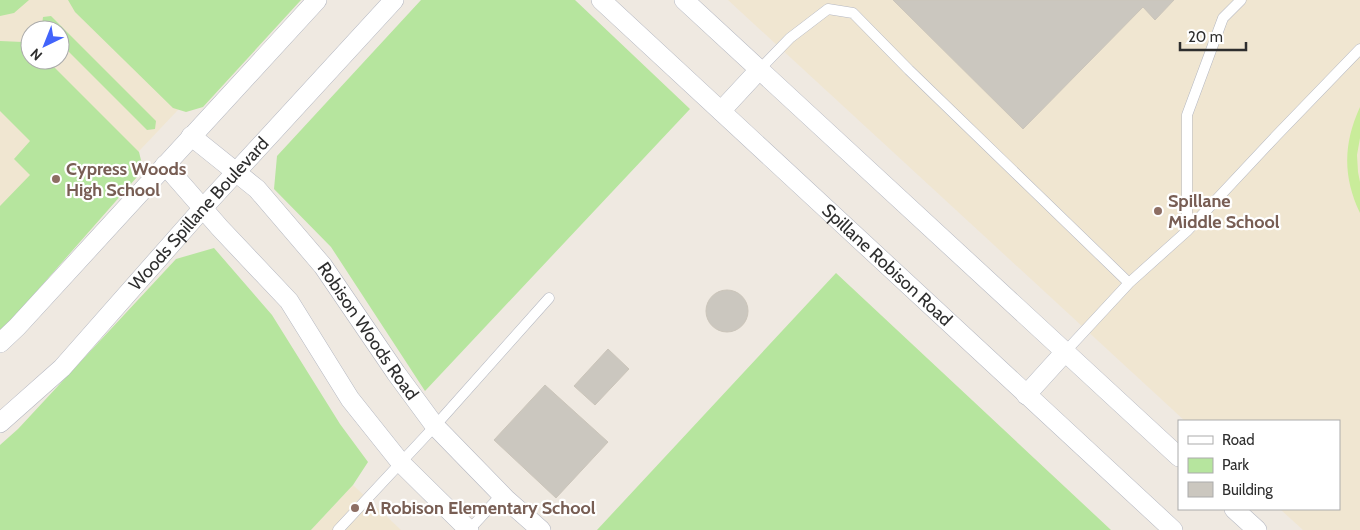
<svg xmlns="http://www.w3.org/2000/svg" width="1360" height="530" font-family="Cabin,sans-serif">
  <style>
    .education { fill: #f0e6d1; fill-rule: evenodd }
    .green { fill: #b6e59e }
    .pitch { fill: #c9ec9a }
    .building { fill: #cbc7bf; stroke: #cbc5ba }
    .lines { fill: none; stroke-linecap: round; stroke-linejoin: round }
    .service-casing { stroke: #b4b7c1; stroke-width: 11 }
    .minor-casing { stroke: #b4b7c1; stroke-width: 20 }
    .service { stroke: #fff; stroke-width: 10 }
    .minor { stroke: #fff; stroke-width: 19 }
    .education-dot { fill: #8d6e63; stroke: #fff; stroke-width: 2 }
    .labels { text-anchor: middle; stroke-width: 4.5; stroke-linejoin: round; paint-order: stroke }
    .education-label { font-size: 18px; font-weight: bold; fill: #785e54; stroke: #fff; text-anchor: start }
    .street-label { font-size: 18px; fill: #2e2e2e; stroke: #fff }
  </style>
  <rect width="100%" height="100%" fill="#efe9e1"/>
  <path class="education" d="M0 0H282L0 298ZM30 30H60V60H30Z
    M728 0H1360V530H1303L1280 509H1339V421H1185Z
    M353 485 401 530H311Z"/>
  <path class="green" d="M0 0H29L14 13 0 16Z
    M68 0H301L203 107 186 112 173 108 75 12Z
    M421 0H575L690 109 425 391 331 247 274 189 277 156Z
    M51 16 156 121 155 129 147 130 60 43V30H47L42 25 43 17Z
    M0 41 23 42 30 46V60H47L139 152 142 164 137 177 0 333V206L30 175 14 159 30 141 0 111Z
    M214 248 272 315 340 424 368 462 353 485 311 530H0V445L18 429 176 259Z
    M836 273 1111 530H597Z"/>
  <path class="pitch" d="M1360 107V138L1357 155 1358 172 1360 182V213C1343 177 1343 144 1360 107Z"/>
  <path class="building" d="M893 0H1174L1155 20 1143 7 1023 129Z
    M706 311a21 21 0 1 1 42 0a21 21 0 1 1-42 0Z
    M608 349 629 369 595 405 574 386Z
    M545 385 608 442 556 498 494 440Z"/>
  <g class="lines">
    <g class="service-casing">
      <path id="service" d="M759 70 790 38 828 9 853 13 909 70 1129 283
        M1187 231V115L1223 18 1241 0
        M1065 352 1129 283 1187 231 1276 136 1360 49
        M338 530 435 426 549 298
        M469 530 502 494"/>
    </g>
    <g class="minor-casing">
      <g id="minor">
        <path id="s1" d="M601 0 1173 530"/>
        <path d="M684 0 1179 457"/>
        <path d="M721 111 759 70"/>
        <path id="s2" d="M191 136 257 189 323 266 396 373 435 426 506 499 541 530"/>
        <path d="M165 165 220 228 289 301 350 399 401 463 469 530"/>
        <path d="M0 343 17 327 317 0"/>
        <path d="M1026 395 1065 352"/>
        <path id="s3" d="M0 423 62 368 203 208 394 0"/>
        <path d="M1234 509 1257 530"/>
      </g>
    </g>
    <use href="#service" class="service"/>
    <use href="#minor" class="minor"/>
  </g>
  <g class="education-dot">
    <circle cx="56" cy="179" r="5"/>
    <circle cx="1158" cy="211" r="5"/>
    <circle cx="355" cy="508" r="5"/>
  </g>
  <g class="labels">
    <g class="education-label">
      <text x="66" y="175">Cypress Woods<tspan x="66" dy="21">High School</tspan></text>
      <text x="1168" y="207">Spillane<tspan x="1168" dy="21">Middle School</tspan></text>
      <text x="365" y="514">A Robison Elementary School</text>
    </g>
    <g class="street-label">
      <text dy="6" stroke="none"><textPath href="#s3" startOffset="289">Woods Spillane Boulevard</textPath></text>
      <text dy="6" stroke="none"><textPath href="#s1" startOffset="390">Spillane Robison Road</textPath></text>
      <text dy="6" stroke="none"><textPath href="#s2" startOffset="265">Robison Woods Road</textPath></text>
    </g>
  </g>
  <rect x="1178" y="420" width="162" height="90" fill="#ffffff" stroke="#ababab"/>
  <rect x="1188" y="436" width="25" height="8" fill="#ffffff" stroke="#ababab"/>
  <text x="1222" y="445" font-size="15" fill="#2e2e2e">Road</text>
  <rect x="1188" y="458" width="25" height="15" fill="#b6e59e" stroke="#ababab"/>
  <text x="1222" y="470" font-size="15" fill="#2e2e2e">Park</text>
  <rect x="1188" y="482" width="25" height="15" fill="#cbc7bf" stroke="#ababab"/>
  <text x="1222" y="495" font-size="15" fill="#2e2e2e">Building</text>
  <g transform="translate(45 45) rotate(223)"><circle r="24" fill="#ffffff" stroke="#ababab"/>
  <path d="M0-4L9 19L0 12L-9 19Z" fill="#4264fb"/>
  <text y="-8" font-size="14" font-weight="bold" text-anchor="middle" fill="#2e2e2e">N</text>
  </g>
  <path d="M1180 42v8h66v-8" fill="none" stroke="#2e2e2e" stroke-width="2.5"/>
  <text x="1188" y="42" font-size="15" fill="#2e2e2e" stroke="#ffffff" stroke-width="4" paint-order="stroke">20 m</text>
</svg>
